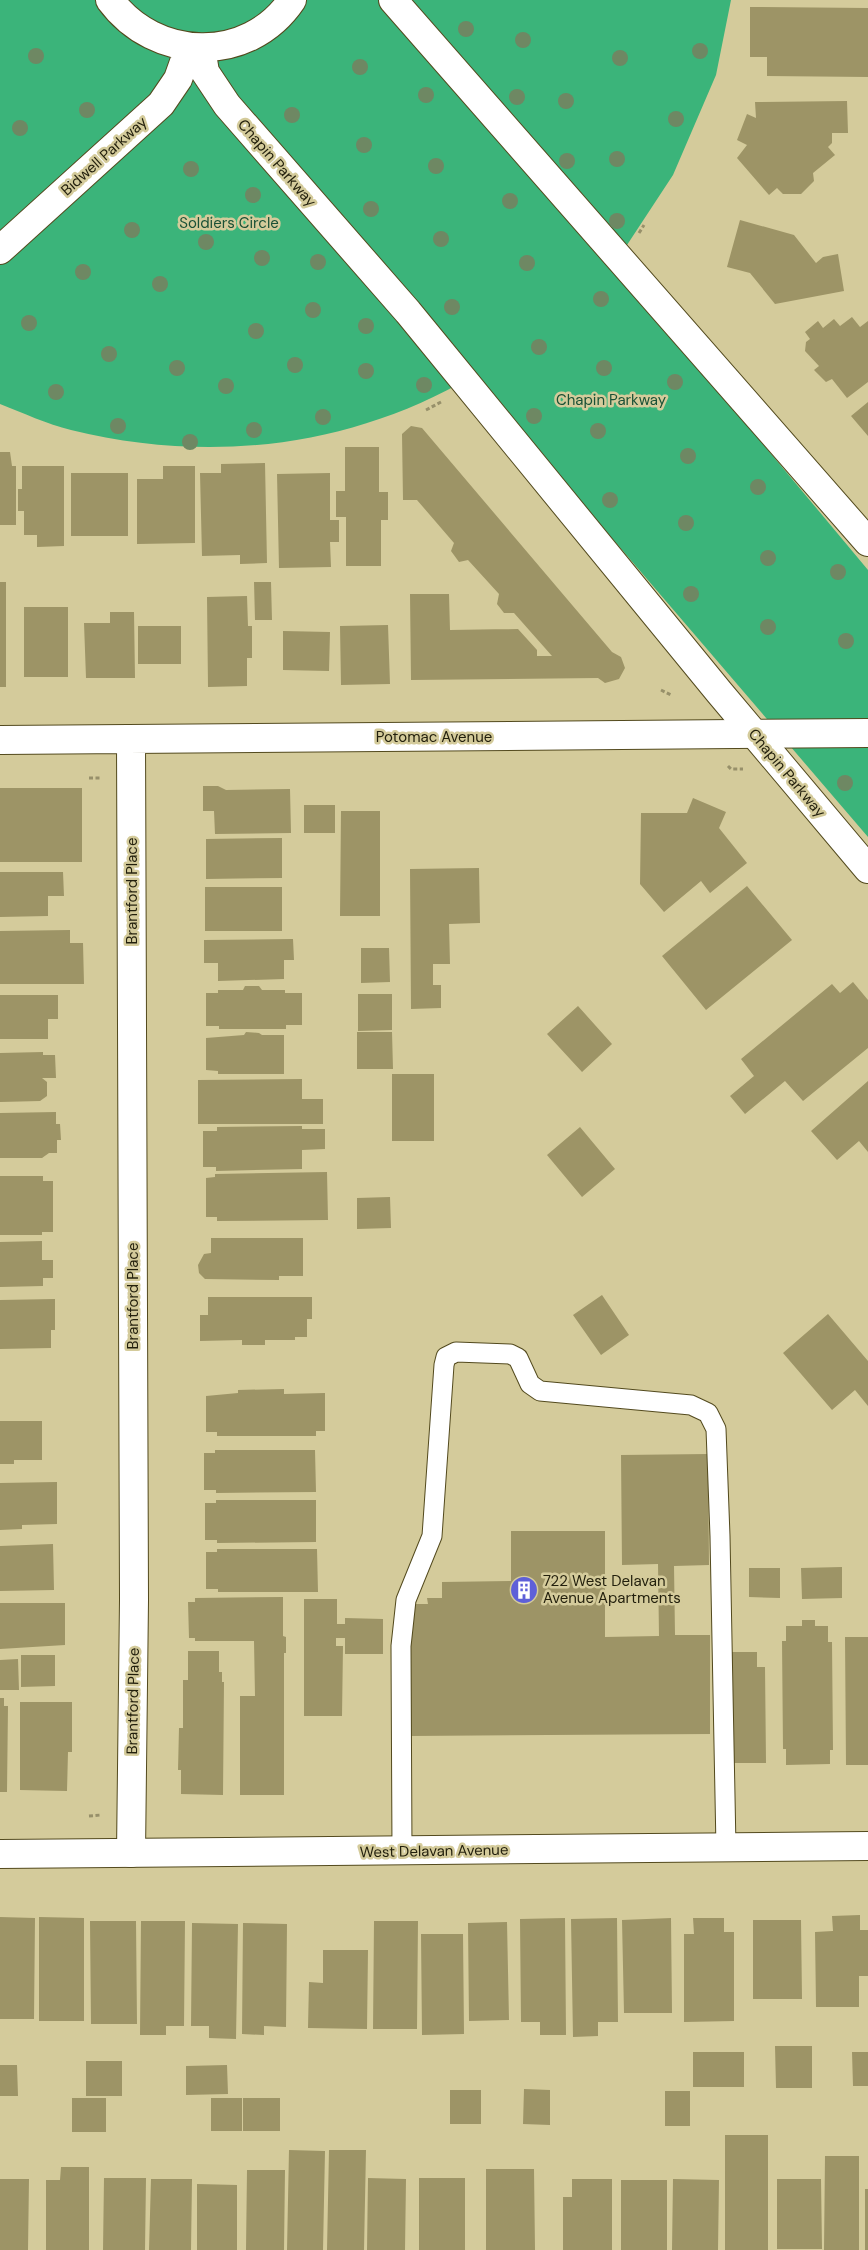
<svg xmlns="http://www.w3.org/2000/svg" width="868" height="2250" font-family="'DM Sans',sans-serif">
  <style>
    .green { fill: #3bb47a }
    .building { fill: #9d9466 }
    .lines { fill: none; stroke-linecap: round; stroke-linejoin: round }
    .service-casing { stroke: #534a1e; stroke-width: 21 }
    .minor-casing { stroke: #534a1e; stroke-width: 30 }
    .tertiary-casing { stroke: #534a1e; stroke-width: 30 }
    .path { stroke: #97906a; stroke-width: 3; stroke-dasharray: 4 2.5; stroke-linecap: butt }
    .service { stroke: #fff; stroke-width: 19 }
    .minor { stroke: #fff; stroke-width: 28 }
    .tertiary { stroke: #fff; stroke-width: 28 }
    .tree { fill: #6e8863 }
    .labels { text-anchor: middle; stroke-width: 5; stroke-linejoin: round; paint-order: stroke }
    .street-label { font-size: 15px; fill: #221f0c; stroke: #d4cb9b }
    .park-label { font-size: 15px; fill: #1a5136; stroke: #d4cb9b }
    .poi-label { font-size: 15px; fill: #221f0c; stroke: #d4cb9b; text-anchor: start }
  </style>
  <rect width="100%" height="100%" fill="#d4cb9b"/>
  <path class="green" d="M0 0H731L716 75 673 175 627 245 611 262 868 570V837L473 376C350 448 210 464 71 430 47 424 23 413 0 404Z"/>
  <path class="building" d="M750 7 868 8V77L767 76V57H750Z
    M847 101 848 133H832V143L828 147 835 155 813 173 814 181 801 194H783L777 188 769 195 737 158 747 145 737 140 747 114 756 118 755 102Z
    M740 220 794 235 816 263 823 257 838 254 844 291 775 304 750 273 727 267Z
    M852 317 860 327 868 321V382L847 398 832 379 826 382 814 370 819 366 805 351 806 342 810 339 805 332 818 321 823 328 834 319 840 326Z
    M868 402V436L851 416Z
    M411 426 422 428 612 652 621 657 625 668 619 679 605 683 598 678 411 680 410 594H449L450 630 518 629 537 650V656H552L514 613H504L497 604 499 594 468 560 459 562 451 551 454 543 417 500H403L402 434Z
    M345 447H379V492H388V520H381V566H346V517H336V491H345Z
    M0 452H10L12 466H16V525H0Z
    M265 463 267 563 240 564V555L202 556 200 473H221V464Z
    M22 466H64V546L37 547V535H24V511H18V489H22Z
    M163 466H195V543L137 544V479H163Z
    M71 473H128V536H71Z
    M330 473V520H339V542H330L331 567 279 568 277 474Z
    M0 582H6V687H0Z
    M254 582H271L272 620H255Z
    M247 596 248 626H252V658H247V686L208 687 207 597Z
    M24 607H68V677H24Z
    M110 612H134L135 678H86L84 623H110Z
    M388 625 390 684 341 685 340 626Z
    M138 626H181V664H138Z
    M283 631 330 632 329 671 283 670Z
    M203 786H218L226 790 290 789 291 833 215 834 214 811H203Z
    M0 788H82V862H0Z
    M693 798 726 812 719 828 747 863 710 893 701 881 664 912 640 884 641 813H687Z
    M304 805H335V833H304Z
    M341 811H380V916H340Z
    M282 838V878L206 879V839Z
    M479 868 480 923 449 924 450 964H433V985H441V1008L411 1009 410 869Z
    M0 872H63L64 896H48V916L0 917Z
    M747 886 792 940 706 1010 662 956Z
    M205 887H282V931H205Z
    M70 930V943H83L84 984H0V931Z
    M293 939 294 960H284V979L218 981V963H204V940Z
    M361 948H389L390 982 361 983Z
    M853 982 868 1000V1048L803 1101 785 1081 745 1114 730 1096 754 1076 741 1059 832 984 840 993Z
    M245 986H259L262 990H285V993H302V1025H286V1029H219V1026H206V993H218V990H243Z
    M358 994H392V1030L358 1031Z
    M0 995H58V1019H48V1039H0Z
    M578 1006 612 1044 582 1072 547 1034Z
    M246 1032 259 1033 262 1035H284V1074H218V1071L206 1070V1038L244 1035Z
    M357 1032H392L393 1069H357Z
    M43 1052V1055H55L56 1078H42L47 1082V1096L40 1101 0 1102V1053Z
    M392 1074H434V1141H392Z
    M302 1079V1099H323V1124H198V1080Z
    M868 1081V1152L859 1141 837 1160 811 1131Z
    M56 1112V1124H60L61 1140H57V1153H49L42 1158H0V1113Z
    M302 1126V1129H325V1149L302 1150V1169L216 1171V1167H203V1131H217V1127Z
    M580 1127 615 1169 582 1197 547 1155Z
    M327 1172 328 1220 217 1221V1217H206V1178L215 1177V1174Z
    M0 1176H43V1181H53V1232H42V1235H0Z
    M390 1197 391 1228 357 1229V1198Z
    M211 1238H303V1276H279V1280L205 1279 199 1273 198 1265 204 1254 211 1253Z
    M42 1241V1260H53V1278H43V1286L0 1287V1242Z
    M602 1295 629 1335 601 1355 573 1315Z
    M208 1297H312V1319H307V1337H295V1340H265V1345H242V1340L200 1341V1315H208Z
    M55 1299V1330H51V1348L0 1349V1300Z
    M828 1314 868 1361V1406L855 1390 832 1410 783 1353Z
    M284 1389V1394L325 1393V1431H316V1436H217V1432H206V1396L238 1393V1390Z
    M0 1421H42V1460H14V1464H0Z
    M215 1450H315L316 1492 216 1493V1490H204V1453H215Z
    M708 1454 709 1565 674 1566 675 1635H710V1734L410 1736 409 1604H428L427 1598H442V1582L511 1581V1531H605V1637L659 1636 658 1564 622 1565 621 1455Z
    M57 1482V1524L22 1525V1529L0 1530V1483Z
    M216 1500H316V1542L217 1543V1540H205V1503H216Z
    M53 1544 54 1590 0 1591V1546Z
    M217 1549H317L318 1592H218V1589H206V1552H217Z
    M842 1567V1598L802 1599 801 1568Z
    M749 1568H780V1598L749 1597Z
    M283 1597V1636L286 1637V1653H284V1795H240V1696H255L254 1641H195V1638H189L188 1602H195V1598Z
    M304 1599H337V1624H345V1618L383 1619V1654H345V1638H336V1646H343L342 1716H304Z
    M0 1603H65V1645L0 1649Z
    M802 1620H815V1626H828V1642H832L833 1750H830V1764L786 1765V1749H783L782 1641H786V1626H802Z
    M845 1637H868V1765H846Z
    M188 1651H219V1672H222V1682H224L223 1795 181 1794V1770H178L179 1728H183V1680H188Z
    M731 1652H757V1667H765L766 1763H731Z
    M21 1655H55V1686L21 1687Z
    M18 1659 19 1690H0V1660Z
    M0 1698H4V1706H8L7 1792H0Z
    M20 1702H72V1752H68L67 1791 20 1790Z
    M860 1915V1930H868V1976H859V2007H816L815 1932 833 1931 832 1916Z
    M0 1917 35 1918 34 2019H0Z
    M39 1917 84 1918V2021H39Z
    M565 1918 566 2035H540V2022H521L520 1919Z
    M617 1918 618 2022H598V2036L573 2037 571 1919Z
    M671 1918 672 2013H624L622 1920Z
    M693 1918H724V1932H734V2021L684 2022V1934H694Z
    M753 1920H801L802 1999H753Z
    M90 1921H136L137 2024H91Z
    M141 1921H185L184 2026H166V2035H140Z
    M374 1921H418L417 2029H373Z
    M507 1922 509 2020 469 2021 468 1923Z
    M192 1923 238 1924 236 2039 209 2038V2026H191Z
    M243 1923 287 1924 286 2027 264 2026V2035L242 2034Z
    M421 1934H463L464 2034 422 2035Z
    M323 1950H368L367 2029 308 2028 309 1982 323 1983Z
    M775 2046H812V2088H776Z
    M693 2052H744V2087H693Z
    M852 2052H868V2086H853Z
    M86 2061H122V2096H86Z
    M0 2065H17L18 2096H0Z
    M227 2065 228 2094 186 2095V2066Z
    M524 2089 550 2090V2125L523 2124Z
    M450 2090H481V2124H450Z
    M665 2091H690V2126H665Z
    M72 2098H106V2132H72Z
    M211 2098H242V2131H211Z
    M243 2098H280V2131H243Z
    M725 2135H768V2250H725Z
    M289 2150 325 2151 323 2250H287Z
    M329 2150H366L364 2250H327Z
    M825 2156H859V2250H824Z
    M61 2167H89V2250H46V2180H60Z
    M486 2169H534L535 2250H486Z
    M247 2170H285L284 2250H246Z
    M104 2178H146L145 2250H103Z
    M368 2178 406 2179 405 2250H367Z
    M419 2178H465V2250H419Z
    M0 2179H29L28 2250H0Z
    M151 2179H192L191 2250H149Z
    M572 2179H612V2250H563V2197H572Z
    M673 2179 719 2180 718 2250H672Z
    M777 2179H821L822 2249H777Z
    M621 2180H667V2250H621Z
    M197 2184 237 2185V2250H197Z
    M865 2189H868V2250H865Z"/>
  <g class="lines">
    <g class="service-casing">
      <path id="service" d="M402 1851 401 1646 406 1600 432 1536 444 1365 446 1357 456 1352 510 1354 518 1358 530 1384 540 1391 691 1405 708 1413 716 1429 720 1536 726 1848"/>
    </g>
    <g class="minor-casing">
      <path id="minor" d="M0 740 868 733
        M131 1853 134 1600 131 739"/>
    </g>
    <g class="tertiary-casing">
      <path id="tertiary" d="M110 0C155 61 248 65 292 0
        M393 0 868 542
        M201 48 205 72 227 105 408 312 719 692 868 869
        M0 250 161 104 178 79 189 48
        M0 1854 868 1846"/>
    </g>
    <path class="path" d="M639 233 644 225
      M426 410 441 402
      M661 690 671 695
      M728 766 731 769H743
      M89 778H101
      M89 1816 101 1815"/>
    <use href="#service" class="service"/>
    <use href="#minor" class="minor"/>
    <use href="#tertiary" class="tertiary"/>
  </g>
  <g class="tree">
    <circle cx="466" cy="29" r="8"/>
    <circle cx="523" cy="40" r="8"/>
    <circle cx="700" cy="51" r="8"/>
    <circle cx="36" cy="56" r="8"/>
    <circle cx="620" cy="58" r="8"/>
    <circle cx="360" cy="67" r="8"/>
    <circle cx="426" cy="95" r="8"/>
    <circle cx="517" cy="97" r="8"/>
    <circle cx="566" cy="101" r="8"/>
    <circle cx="87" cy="110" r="8"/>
    <circle cx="292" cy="115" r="8"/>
    <circle cx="676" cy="119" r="8"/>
    <circle cx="20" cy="128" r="8"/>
    <circle cx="364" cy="145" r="8"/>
    <circle cx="617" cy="159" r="8"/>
    <circle cx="567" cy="161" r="8"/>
    <circle cx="436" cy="166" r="8"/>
    <circle cx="191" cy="169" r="8"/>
    <circle cx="253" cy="195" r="8"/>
    <circle cx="510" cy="201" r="8"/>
    <circle cx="371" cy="209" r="8"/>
    <circle cx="617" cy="221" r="8"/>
    <circle cx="132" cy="230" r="8"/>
    <circle cx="441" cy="239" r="8"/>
    <circle cx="206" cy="242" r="8"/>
    <circle cx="262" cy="258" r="8"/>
    <circle cx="318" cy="262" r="8"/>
    <circle cx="527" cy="263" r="8"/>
    <circle cx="83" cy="272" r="8"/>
    <circle cx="160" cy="284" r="8"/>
    <circle cx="601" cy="299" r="8"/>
    <circle cx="452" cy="307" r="8"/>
    <circle cx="313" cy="310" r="8"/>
    <circle cx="29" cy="323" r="8"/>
    <circle cx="366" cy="326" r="8"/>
    <circle cx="256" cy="331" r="8"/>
    <circle cx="539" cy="347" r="8"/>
    <circle cx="109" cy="354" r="8"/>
    <circle cx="295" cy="365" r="8"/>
    <circle cx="177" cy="368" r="8"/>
    <circle cx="604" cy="368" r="8"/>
    <circle cx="366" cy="371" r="8"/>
    <circle cx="675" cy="382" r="8"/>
    <circle cx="424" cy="385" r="8"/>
    <circle cx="226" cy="386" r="8"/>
    <circle cx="56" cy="392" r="8"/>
    <circle cx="534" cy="416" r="8"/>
    <circle cx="323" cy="417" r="8"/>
    <circle cx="118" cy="426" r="8"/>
    <circle cx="254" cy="430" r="8"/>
    <circle cx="598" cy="431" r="8"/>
    <circle cx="190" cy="442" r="8"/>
    <circle cx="688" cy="456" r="8"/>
    <circle cx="758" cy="487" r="8"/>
    <circle cx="610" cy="500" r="8"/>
    <circle cx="686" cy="523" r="8"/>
    <circle cx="768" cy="558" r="8"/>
    <circle cx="838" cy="572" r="8"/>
    <circle cx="691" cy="594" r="8"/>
    <circle cx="768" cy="627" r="8"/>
    <circle cx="846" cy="641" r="8"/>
    <circle cx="845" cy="783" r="8"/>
  </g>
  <defs>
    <g id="building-disc" transform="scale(1.4375)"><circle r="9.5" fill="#5e60d8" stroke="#d4cb9b"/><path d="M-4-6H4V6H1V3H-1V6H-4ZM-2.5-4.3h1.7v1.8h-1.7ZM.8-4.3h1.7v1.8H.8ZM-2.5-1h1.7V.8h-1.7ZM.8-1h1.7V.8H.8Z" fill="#fff"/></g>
  </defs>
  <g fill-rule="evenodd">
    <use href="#building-disc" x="524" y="1590"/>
  </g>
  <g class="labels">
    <g class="street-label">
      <text transform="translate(104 156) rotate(-42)" y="5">Bidwell Parkway</text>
      <text transform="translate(277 163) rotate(49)" y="5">Chapin Parkway</text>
      <text x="434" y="742">Potomac Avenue</text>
      <text transform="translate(787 773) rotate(50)" y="5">Chapin Parkway</text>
      <text transform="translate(132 891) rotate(-90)" y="5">Brantford Place</text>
      <text transform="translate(133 1296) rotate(-90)" y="5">Brantford Place</text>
      <text transform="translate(133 1701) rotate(-89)" y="5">Brantford Place</text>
      <text transform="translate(434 1851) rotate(-1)" y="5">West Delavan Avenue</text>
    </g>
    <g class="park-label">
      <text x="229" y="228">Soldiers Circle</text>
      <text x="611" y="405">Chapin Parkway</text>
    </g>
    <g class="poi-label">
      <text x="543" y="1586">722 West Delavan<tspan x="543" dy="17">Avenue Apartments</tspan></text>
    </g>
  </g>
</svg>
